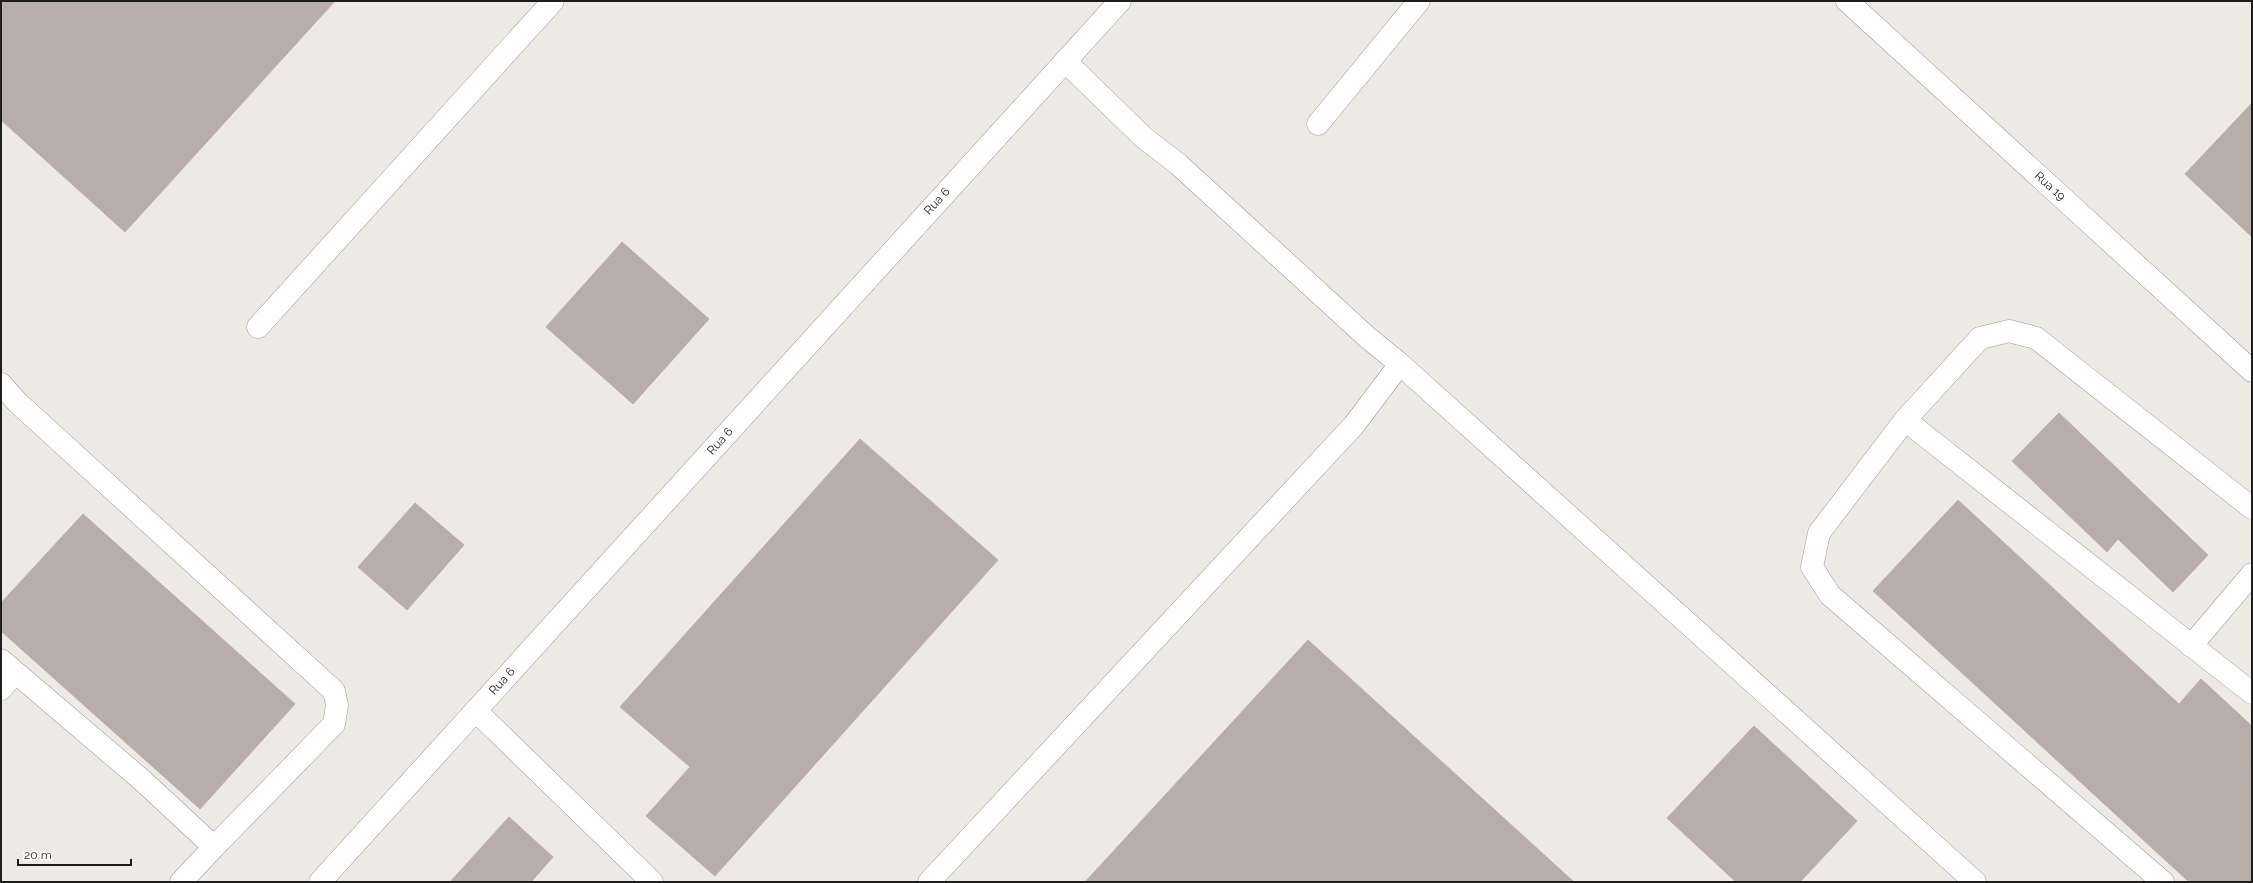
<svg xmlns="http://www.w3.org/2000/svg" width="2253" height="883" font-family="Raleway,sans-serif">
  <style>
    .building { fill: #b7adaa; stroke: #beaea8 }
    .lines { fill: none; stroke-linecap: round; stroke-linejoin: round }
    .minor-casing { stroke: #9a9a9a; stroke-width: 23 }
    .minor { stroke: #fff; stroke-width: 22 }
    .labels { text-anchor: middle; stroke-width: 4; stroke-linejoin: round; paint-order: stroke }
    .street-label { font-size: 12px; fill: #1d1d1d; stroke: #fff }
  </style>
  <rect width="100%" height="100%" fill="#ede9e4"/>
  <path class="building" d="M1 1H335L125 232 1 120Z
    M2252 103V237L2185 174Z
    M622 242 709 319 633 404 546 327Z
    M2059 413 2208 555 2173 592 2118 539 2107 552 2012 461Z
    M860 439 998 560 715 876 646 816 690 767 620 707Z
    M1958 500 2082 615 2061 638 2158 726 2179 704 2252 770V880L2250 882H2189L1873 591Z
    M415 503 464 545 407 610 358 567Z
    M83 514 295 704 200 809 1 631V603Z
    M2082 615 2179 704 2158 726 2061 638Z
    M1308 640 1574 882H1085Z
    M2201 679 2252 726V770L2179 704Z
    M1754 726 1857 821 1800 882H1736L1667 818Z
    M509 817 553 857 531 882H450Z"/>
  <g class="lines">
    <g class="minor-casing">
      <path id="minor" d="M1847 1 2252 371
        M1318 124 1419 1
        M258 327 553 1
        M1400 364 1975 882
        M1 384 18 403 334 691 337 705 334 724 214 847
        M1905 420 2252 693
        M2191 646 2252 574
        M1 660 143 781 214 847 181 882
        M1 689 15 673
        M476 711 652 882
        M320 882 1120 1
        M929 882 1354 425 1400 364 1367 337 1178 164 1143 137 1065 61
        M2163 882 1830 595 1812 567 1819 533 1905 420 1980 338 2009 331 2036 338 2252 508"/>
    </g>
    <use href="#minor" class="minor"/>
  </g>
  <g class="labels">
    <g class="street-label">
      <text transform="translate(2050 186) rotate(42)" y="4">Rua 19</text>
      <text transform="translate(937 201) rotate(-48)" y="4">Rua 6</text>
      <text transform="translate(720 441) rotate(-48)" y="4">Rua 6</text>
      <text transform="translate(502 681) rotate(-48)" y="4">Rua 6</text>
    </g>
  </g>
  <rect width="2253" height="883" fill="none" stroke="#1d1d1d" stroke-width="4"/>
  <path d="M18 859v6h113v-6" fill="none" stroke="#1d1d1d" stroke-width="2"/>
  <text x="24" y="859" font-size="12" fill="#1d1d1d" stroke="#ffffff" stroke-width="3" paint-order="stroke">20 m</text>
</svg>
